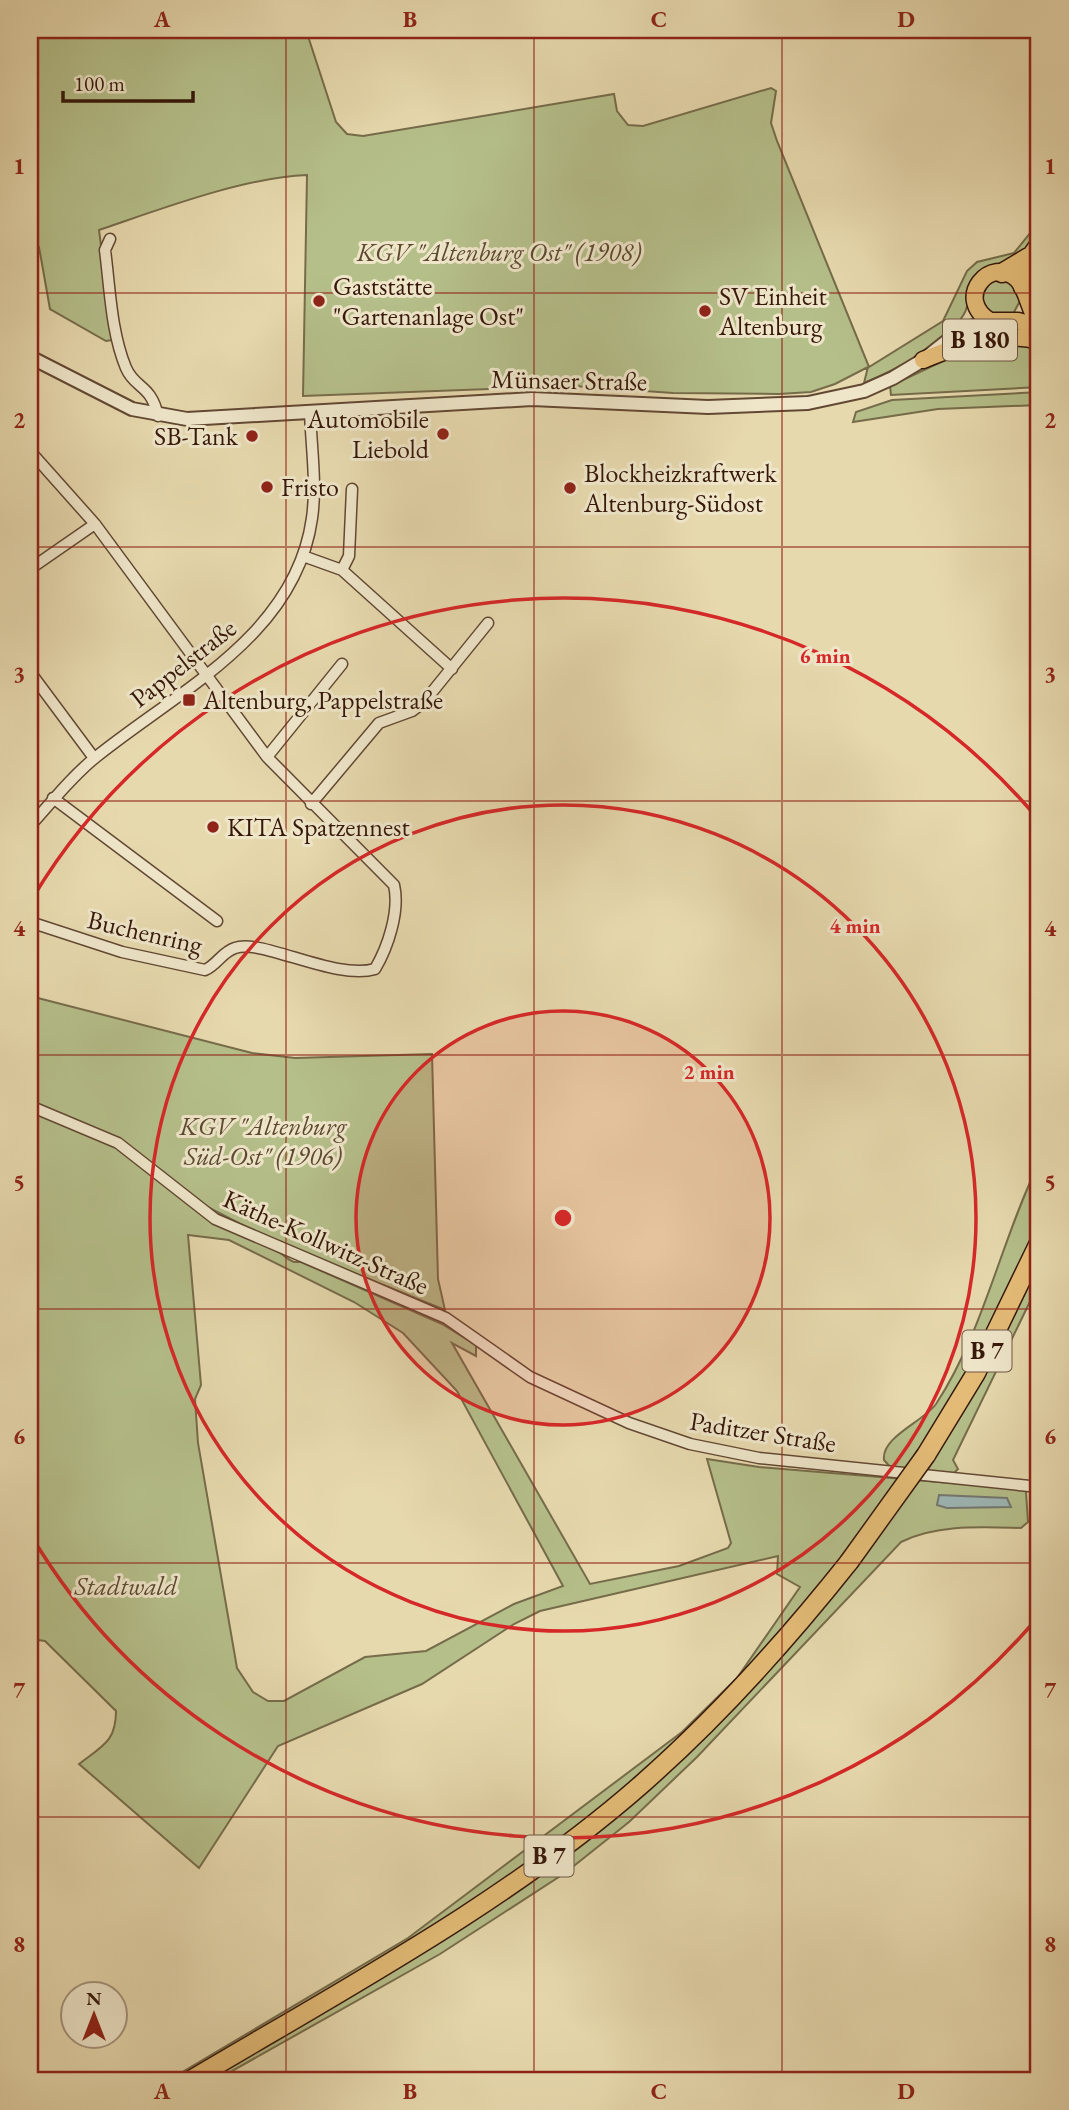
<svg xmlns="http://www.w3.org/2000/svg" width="1069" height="2110" font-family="'EB Garamond',serif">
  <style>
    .green { fill: #b5bf8a; stroke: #766c4a; stroke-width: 2; fill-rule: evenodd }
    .water { fill: #9db7b6; stroke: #747771; stroke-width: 2 }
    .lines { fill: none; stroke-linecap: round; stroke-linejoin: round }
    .minor-casing { stroke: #624833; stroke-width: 13 }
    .tertiary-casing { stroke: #624833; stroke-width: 16 }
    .primary-casing { stroke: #36180a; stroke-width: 19 }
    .trunk-casing { stroke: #36180a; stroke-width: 21 }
    .minor { stroke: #efe6ca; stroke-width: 10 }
    .tertiary { stroke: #efe6ca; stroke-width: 12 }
    .primary { stroke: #e4bc77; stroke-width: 16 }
    .trunk { stroke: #e4bc77; stroke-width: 18 }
    .trunk-bridge-casing { stroke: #36180a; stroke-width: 21; stroke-linecap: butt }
    .trunk-bridge { stroke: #e4bc77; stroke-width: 18 }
    .grid { fill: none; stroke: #8f2418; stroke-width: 2; stroke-opacity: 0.55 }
    .ring { fill: none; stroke: #d62828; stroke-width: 3.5 }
    .poi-dot { fill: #8f2418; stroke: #efe6ca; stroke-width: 2.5 }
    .labels { text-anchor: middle; stroke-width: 6; stroke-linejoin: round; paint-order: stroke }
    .shield { fill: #efe6ca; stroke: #6e5644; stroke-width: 2 }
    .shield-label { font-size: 24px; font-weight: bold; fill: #36180a }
    .park-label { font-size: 26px; font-style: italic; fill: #5c4a30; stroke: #efe6ca }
    .poi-label { font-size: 26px; fill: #36180a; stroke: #efe6ca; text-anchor: start }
    .street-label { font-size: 26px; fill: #36180a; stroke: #efe6ca }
    .centre { fill: #d62828; stroke: #efe6ca; stroke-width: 3.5 }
    .ring-label { font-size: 21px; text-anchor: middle; font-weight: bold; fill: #d62828; stroke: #efe6ca; stroke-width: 6; stroke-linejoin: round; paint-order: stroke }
    .neatline { fill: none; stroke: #8f2418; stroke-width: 2.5 }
    .grid-label { font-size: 23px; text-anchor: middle; font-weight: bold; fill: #8f2418 }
  </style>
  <rect width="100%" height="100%" fill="#e7d9ae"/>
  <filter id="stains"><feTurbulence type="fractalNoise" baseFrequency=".00286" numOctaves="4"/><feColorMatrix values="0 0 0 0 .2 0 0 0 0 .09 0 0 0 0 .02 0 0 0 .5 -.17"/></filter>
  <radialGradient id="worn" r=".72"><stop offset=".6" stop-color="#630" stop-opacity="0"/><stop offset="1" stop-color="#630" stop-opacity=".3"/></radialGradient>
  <path class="green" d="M30 30H306L336 122 347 134 363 136 614 94 617 111 628 125 643 126 771 88 776 91 771 123 777 141 869 367 943 321 967 271 977 262 1014 253 1039 222C1039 256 995 271 970 287 969 295 969 306 964 314 947 344 895 370 864 383L868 367 835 384 811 392 779 394 673 393 574 386 303 396 307 175C245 177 158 210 99 230L113 340 106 341 50 309 39 247 30 248Z
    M995 277 1014 283 1020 301 1013 314 989 316 979 295Z
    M979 344 1039 345V387L891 395 890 386Z
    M1039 392V405L938 409 853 422 856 412 892 400Z
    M30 996 252 1053 295 1058 432 1054 438 1279 445 1310 270 1239 194 1200C222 1233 244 1233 280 1253 285 1256 288 1260 294 1262H301L442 1324 476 1345V1356L452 1343 590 1584 679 1566 728 1548 731 1543 707 1459 759 1467 1023 1489 1026 1492 1028 1522 1021 1528C982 1527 937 1524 901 1542L697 1757 629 1822 565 1873 440 1954 216 2080H169L408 1938 682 1732 737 1678 800 1587 777 1574 778 1556 540 1611 514 1624 422 1684 278 1746 199 1868 79 1764C102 1746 116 1742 116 1711L45 1641 30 1639ZM188 1235 229 1240 354 1302 403 1333 457 1391 563 1586 514 1604 426 1651 365 1657 284 1701H268L253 1692 237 1668 198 1443 195 1399 201 1385Z
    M1039 1163V1227L970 1370 920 1451H917L906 1469 891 1468 884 1460C881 1437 923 1422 936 1404 984 1331 1001 1240 1039 1163Z
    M1039 1259V1283L953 1460 958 1469 954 1473 927 1471Z"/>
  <path class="water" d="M939 1495 1007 1498 1011 1507 947 1508 937 1505Z"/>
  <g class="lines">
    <g class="minor-casing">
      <path id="minor" d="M110 239 105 250C110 288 111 332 126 368 135 389 151 384 158 416
        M30 451 95 524 267 757 394 885C400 911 388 947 375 969 336 981 261 938 235 948 222 952 217 965 205 970L122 952 30 922
        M303 556 342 570 452 669
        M30 569 95 524
        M342 570 349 556 352 489
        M30 672 94 758
        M267 757 342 664
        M53 798 217 921
        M311 804 379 723 412 711 424 702 488 623
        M30 826C51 803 71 777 96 757 179 690 296 635 312 518 317 484 311 445 310 411
        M30 1106 118 1143 215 1219 446 1318 530 1377 629 1423 690 1444 759 1458 1039 1487"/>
    </g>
    <g class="tertiary-casing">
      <path id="tertiary" d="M30 357 132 409 187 419 532 399 708 407 808 403 864 391 893 378 923 360 961 330 990 321"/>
    </g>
    <g class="primary-casing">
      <path id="primary" d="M1039 323C1028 310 1028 290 1017 279 991 255 953 298 990 321H1018L1039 327
        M923 360C960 345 999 330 1039 341"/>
    </g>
    <g class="trunk-casing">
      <path id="trunk" d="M1002 273 1032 255
        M1023 287 1032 255 1039 245
        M926 1455 976 1373 1039 1243
        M191 2080C344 1989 509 1901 643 1783 719 1716 787 1640 849 1562"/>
    </g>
    <use href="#minor" class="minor"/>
    <use href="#tertiary" class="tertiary"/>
    <use href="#primary" class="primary"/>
    <use href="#trunk" class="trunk"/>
    <g class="trunk-bridge-casing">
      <path id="trunk-bridge" d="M849 1562 926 1455"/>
    </g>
    <use href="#trunk-bridge" class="trunk-bridge"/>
  </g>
  <path class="grid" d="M286 30V2080M534 30V2080M782 30V2080M30 293H1039M30 547H1039M30 801H1039M30 1055H1039M30 1309H1039M30 1563H1039M30 1817H1039"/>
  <circle cx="563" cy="1218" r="207" fill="#d62828" fill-opacity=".12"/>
  <g class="ring">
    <circle cx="563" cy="1218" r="207"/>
    <circle cx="563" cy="1218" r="413"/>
    <path d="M1038 1617A620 620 0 0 1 32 1537M32 899A620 620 0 0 1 1038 819"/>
  </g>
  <g class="poi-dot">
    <circle cx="319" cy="301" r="7"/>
    <circle cx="705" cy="311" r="7"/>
    <circle cx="443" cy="434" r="7"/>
    <circle cx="252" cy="436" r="7"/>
    <circle cx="267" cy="487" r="7"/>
    <circle cx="570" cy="488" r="7"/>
    <rect x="182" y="693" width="14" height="14" rx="3.5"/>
    <circle cx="213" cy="827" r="7"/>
  </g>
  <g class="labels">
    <g class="shield">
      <rect x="943" y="319.5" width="74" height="41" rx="5"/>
      <rect x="962.5" y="1330.5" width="49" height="41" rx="5"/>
      <rect x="524.5" y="1835.5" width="49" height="41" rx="5"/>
    </g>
    <g class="shield-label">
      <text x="980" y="348">B 180</text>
      <text x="987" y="1359">B 7</text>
      <text x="549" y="1864">B 7</text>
    </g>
    <g class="park-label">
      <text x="499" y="261">KGV "Altenburg Ost" (1908)</text>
      <text x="263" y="1135">KGV "Altenburg<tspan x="263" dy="30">Süd-Ost" (1906)</tspan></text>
      <text x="126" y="1595">Stadtwald</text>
    </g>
    <g class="poi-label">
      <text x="333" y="295">Gaststätte<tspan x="333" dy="30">"Gartenanlage Ost"</tspan></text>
      <text x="719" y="305">SV Einheit<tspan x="719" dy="30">Altenburg</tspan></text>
      <text x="429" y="428" text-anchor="end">Automobile<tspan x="429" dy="30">Liebold</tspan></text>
      <text x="238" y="445" text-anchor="end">SB-Tank</text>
      <text x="584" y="482">Blockheizkraftwerk<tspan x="584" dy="30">Altenburg-Südost</tspan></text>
      <text x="281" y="496">Fristo</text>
      <text x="203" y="709">Altenburg, Pappelstraße</text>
      <text x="227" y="836">KITA Spatzennest</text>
    </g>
    <g class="street-label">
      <text transform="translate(569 380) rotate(1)" y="9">Münsaer Straße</text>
      <text transform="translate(183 663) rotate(-38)" y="9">Pappelstraße</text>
      <text transform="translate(145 932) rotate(13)" y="9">Buchenring</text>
      <text transform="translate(326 1242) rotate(24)" y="9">Käthe-Kollwitz-Straße</text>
      <text transform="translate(763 1432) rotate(9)" y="9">Paditzer Straße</text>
    </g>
  </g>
  <circle cx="563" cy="1218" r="10" class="centre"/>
  <g class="ring-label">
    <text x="825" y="663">6 min</text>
    <text x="855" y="933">4 min</text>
    <text x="709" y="1079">2 min</text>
  </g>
  <rect width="1069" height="2110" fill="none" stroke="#e7d9ae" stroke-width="77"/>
  <g transform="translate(94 2015)"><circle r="33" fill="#efe6ca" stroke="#a5947d" stroke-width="2"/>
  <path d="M0-5L12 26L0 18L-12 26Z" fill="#8f2418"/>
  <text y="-10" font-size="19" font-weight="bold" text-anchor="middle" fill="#36180a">N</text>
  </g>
  <path d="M63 91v10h130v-10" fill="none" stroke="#36180a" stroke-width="3.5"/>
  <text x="74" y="91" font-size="21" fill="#36180a" stroke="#efe6ca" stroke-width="5" paint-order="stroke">100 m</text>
  <rect x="38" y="38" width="992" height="2034" class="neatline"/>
  <g class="grid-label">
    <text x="162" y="27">A</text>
    <text x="410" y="27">B</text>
    <text x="659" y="27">C</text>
    <text x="906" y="27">D</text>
    <text x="19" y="174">1</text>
    <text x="1050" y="174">1</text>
    <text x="19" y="428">2</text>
    <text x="1050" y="428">2</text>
    <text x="19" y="682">3</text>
    <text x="1050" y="682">3</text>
    <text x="19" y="936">4</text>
    <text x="1050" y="936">4</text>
    <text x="19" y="1190">5</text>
    <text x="1050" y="1190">5</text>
    <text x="19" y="1444">6</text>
    <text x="1050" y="1444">6</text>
    <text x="19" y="1698">7</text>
    <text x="1050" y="1698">7</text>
    <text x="19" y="1952">8</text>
    <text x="1050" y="1952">8</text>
    <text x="162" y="2099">A</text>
    <text x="410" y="2099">B</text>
    <text x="659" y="2099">C</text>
    <text x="906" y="2099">D</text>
  </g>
  <rect width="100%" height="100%" filter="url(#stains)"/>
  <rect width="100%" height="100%" fill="url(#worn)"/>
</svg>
